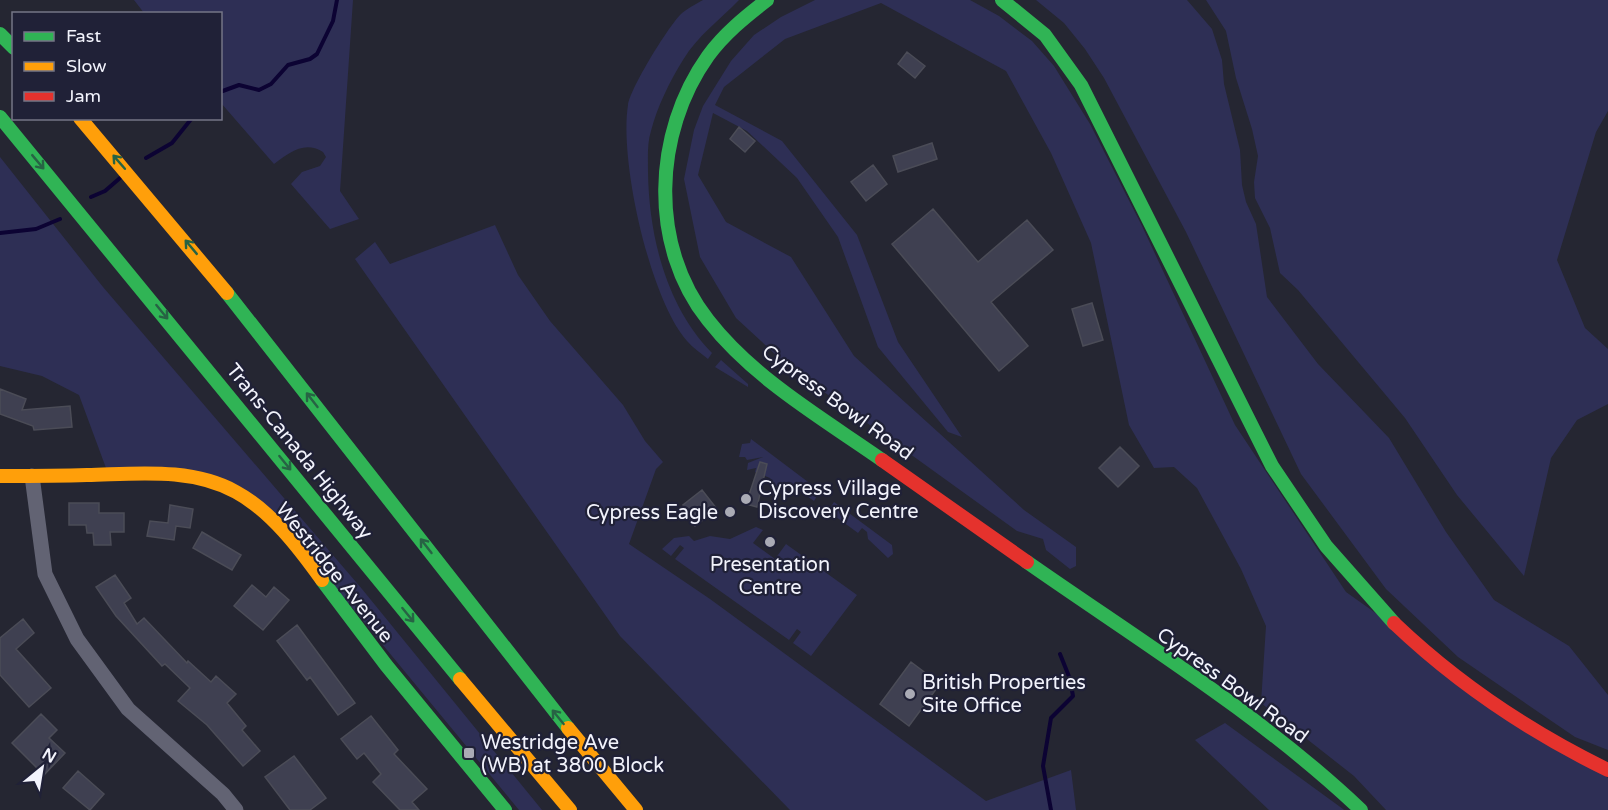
<svg xmlns="http://www.w3.org/2000/svg" width="1608" height="810" font-family="'Varela Round',sans-serif">
  <style>
    .green { fill: #2e2f55 }
    .lines { fill: none; stroke-linecap: round; stroke-linejoin: round }
    .stream { stroke: #0c0333; stroke-width: 4 }
    .building { fill: #3f4051; stroke: #4b4c57; stroke-width: 1.5 }
    .street { stroke: #626373; stroke-width: 15 }
    .fast { stroke: #30b455; stroke-width: 14 }
    .slow { stroke: #ff9f0a; stroke-width: 14 }
    .jam { stroke: #e5322d; stroke-width: 14 }
    .oneway { stroke: #276344 }
    .poi-dot { fill: #aaabb5; stroke: #202137; stroke-width: 2 }
    .labels { text-anchor: middle; stroke-width: 4.5; stroke-linejoin: round; paint-order: stroke }
    .street-label { font-size: 20px; fill: #f2f3fc; stroke: #202137 }
    .poi-label { font-size: 20px; fill: #f2f3fc; stroke: #202137; text-anchor: start }
  </style>
  <rect width="100%" height="100%" fill="#252632"/>
  <path class="green" d="M134 0H353L340 191 359 219 330 229 291 184 302 172 320 166 326 157 323 152C304 140 289 153 274 164L221 103 220 14 144 13Z
    M703 0H739C720 20 698 35 683 60 670 81 657 107 651 131 647 143 648 159 648 172 649 236 666 306 712 353L708 359C701 353 693 348 687 341 650 299 619 161 628 105 631 87 667 29 680 15 686 9 696 4 703 0Z
    M815 0H970L999 16 1032 41 1054 66 1090 124 1142 226 1235 425 1346 592 1608 778V810H1386L1354 776 1261 703 1266 626 1241 569 1197 488 1174 467 1154 468 1129 425 1091 243 1051 153 1006 71 881 3 785 39 724 87 715 105 782 141 857 235 898 342 962 437 948 432 878 347 838 237 797 178 747 131 713 113 698 175 726 222 791 257 854 356 1024 510 1076 547V566L1070 569 1046 550 1043 539 1017 531 788 366 736 318 700 257 684 179 694 130 703 106 731 61 754 35 781 17Z
    M1036 0H1187L1212 29 1222 60 1224 84 1240 150 1242 185 1246 202 1256 224 1267 297 1318 364 1389 438 1446 532 1494 600 1569 646 1608 695V750L1575 737 1458 657 1386 589 1301 474 1186 232 1104 78 1085 49 1064 23Z
    M1206 0H1608V111L1596 132 1557 260 1585 328 1608 349V404L1577 420 1551 458 1524 576 1457 495 1405 418 1298 290 1280 273 1270 228 1255 198 1254 182 1258 156 1252 129 1236 78 1226 31Z
    M0 157 103 287 362 589 542 810H519L307 553 240 491 106 468 79 395 42 376 0 366Z
    M495 225 518 275 550 321 623 405 645 441 663 462 656 469 629 544 710 599 986 801 1071 770 1076 810H790L620 636 355 259 375 242 390 264Z
    M721 360 748 384V387L715 367Z
    M751 439 820 491 814 501 788 483 781 493 774 490 770 478 755 472 756 468 747 470 748 463 763 457 747 460 745 457H739L742 444 750 443Z
    M834 502 892 545 893 554 888 558 868 539 867 532 862 528 858 533 828 511Z
    M756 527 763 530 753 543 775 559 786 544 857 595 811 656 793 643 801 632 797 629 789 640 675 559 684 548 680 545 671 556 662 549 674 538 689 536 694 541 710 536 730 539Z
    M1225 723 1343 809 1344 810H1269L1195 740Z"/>
  <g class="lines">
    <path class="stream" d="M220 92 239 85 259 90 271 84 288 65 310 59 317 54 333 21 337 0
      M146 158 172 143 192 118
      M91 197 105 191 120 178
      M0 233 36 229 60 219
      M1051 810 1043 766 1051 718 1073 696 1070 679 1060 654"/>
  </g>
  <path class="building" d="M907 52 925 66 915 78 898 64Z
    M739 127 755 141 745 152 730 139Z
    M932 143 937 159 898 172 893 156Z
    M873 165 887 184 866 201 851 182Z
    M933 209 978 262 1027 220 1053 250 991 302 1028 346 999 371 892 244Z
    M1092 303 1103 340 1083 346 1072 309Z
    M0 389 26 399 22 410 70 406 72 427 34 430 33 426 0 414Z
    M1120 447 1139 466 1118 487 1099 468Z
    M760 462 767 464 757 507 746 504Z
    M702 490 717 509 695 526 683 510 685 508 683 505Z
    M69 503H99V513H124V532H110L111 545H94L93 533H87L86 525H69Z
    M170 505 193 509 190 528 176 526 174 540 147 536 150 521 168 523Z
    M202 532 241 555 232 570 193 548Z
    M115 575 131 598 124 603 137 624 144 618 187 663 188 661 211 682 216 676 236 694 227 703 246 726 242 730 260 751 243 766 207 725 178 701 190 688 165 664 162 666 116 616 96 587Z
    M252 585 266 597 274 587 289 600 263 630 234 606Z
    M23 619 34 633 16 649 51 688 29 707 0 675V638Z
    M297 625 355 703 338 715 310 677 307 680 277 641Z
    M911 662 940 684 909 726 880 704Z
    M41 714 57 730 49 738 65 753 44 775 12 743Z
    M371 716 398 750 394 754 427 789 412 802 419 810H400L373 782 381 774 364 753 357 759 341 739Z
    M294 756 326 798 310 810H290L265 777Z
    M78 771 104 794 90 810 63 788Z"/>
  <g class="lines">
    <path class="street" d="M32 476 45 574 77 639 128 709 223 794 236 810"/>
    <path class="fast" d="M767 0C745 17 724 34 708 56 653 133 649 246 708 320 754 379 822 418 882 460
      M1002 0 1045 35 1081 85 1272 466 1326 546 1394 623
      M0 34 14 48
      M0 117 460 679
      M227 293 568 728
      M1027 562C1140 641 1261 715 1361 810
      M322 580 386 665 505 810"/>
    <path class="slow" d="M80 118 227 293
      M0 476C29 476 58 476 87 475 136 474 191 467 236 492 271 511 299 548 322 580
      M460 679 570 810
      M568 728 636 810"/>
    <path class="jam" d="M882 460 1027 562
      M1394 623C1458 684 1528 731 1608 770"/>
  </g>
  <defs><path id="oneway-shaft" d="M-6 0H5M1.5-3L5.5 0L1.5 3" fill="none" stroke-width="1.6" stroke-linecap="round" stroke-linejoin="round" transform="scale(1.5)"/></defs>
  <g class="oneway">
    <use href="#oneway-shaft" transform="translate(38 162) rotate(50)"/>
    <use href="#oneway-shaft" transform="translate(119 162) rotate(-131)"/>
    <use href="#oneway-shaft" transform="translate(191 247) rotate(-130)"/>
    <use href="#oneway-shaft" transform="translate(162 312) rotate(51)"/>
    <use href="#oneway-shaft" transform="translate(312 400) rotate(-128)"/>
    <use href="#oneway-shaft" transform="translate(285 463) rotate(51)"/>
    <use href="#oneway-shaft" transform="translate(426 546) rotate(-128)"/>
    <use href="#oneway-shaft" transform="translate(408 615) rotate(51)"/>
    <use href="#oneway-shaft" transform="translate(558 717) rotate(-129)"/>
  </g>
  <g class="poi-dot">
    <circle cx="746" cy="499" r="6"/>
    <circle cx="730" cy="512" r="6"/>
    <circle cx="770" cy="542" r="6"/>
    <circle cx="910" cy="694" r="6"/>
    <rect x="463" y="747" width="12" height="12" rx="3"/>
  </g>
  <g class="labels">
    <g class="street-label">
      <text transform="translate(838 402) rotate(36)" y="7">Cypress Bowl Road</text>
      <text transform="translate(300 451) rotate(51)" y="7">Trans-Canada Highway</text>
      <text transform="translate(335 572) rotate(51)" y="7">Westridge Avenue</text>
      <text transform="translate(1233 685) rotate(36)" y="7">Cypress Bowl Road</text>
    </g>
    <g class="poi-label">
      <text x="758" y="495">Cypress Village<tspan x="758" dy="23">Discovery Centre</tspan></text>
      <text x="718" y="519" text-anchor="end">Cypress Eagle</text>
      <text x="770" y="571" text-anchor="middle">Presentation<tspan x="770" dy="23">Centre</tspan></text>
      <text x="922" y="689">British Properties<tspan x="922" dy="23">Site Office</tspan></text>
      <text x="481" y="749">Westridge Ave<tspan x="481" dy="23">(WB) at 3800 Block</tspan></text>
    </g>
  </g>
  <rect x="12" y="12" width="210" height="108" fill="#202137" stroke="#747586" stroke-width="1.5"/>
  <rect x="24" y="32" width="30" height="9" fill="#30b455" stroke="#747586" stroke-width="1.5"/>
  <text x="66" y="42" font-size="18" fill="#f2f3fc">Fast</text>
  <rect x="24" y="62" width="30" height="9" fill="#ff9f0a" stroke="#747586" stroke-width="1.5"/>
  <text x="66" y="72" font-size="18" fill="#f2f3fc">Slow</text>
  <rect x="24" y="92" width="30" height="9" fill="#e5322d" stroke="#747586" stroke-width="1.5"/>
  <text x="66" y="102" font-size="18" fill="#f2f3fc">Jam</text>
  <g transform="translate(42 768) rotate(30)" stroke="#202137" stroke-width="4.5" paint-order="stroke">
  <path d="M0-4.5L10 22L0 15L-10 22Z" fill="#f2f3fc"/>
  <text y="-9" font-size="16" font-weight="bold" text-anchor="middle" fill="#f2f3fc">N</text>
  </g>
</svg>
